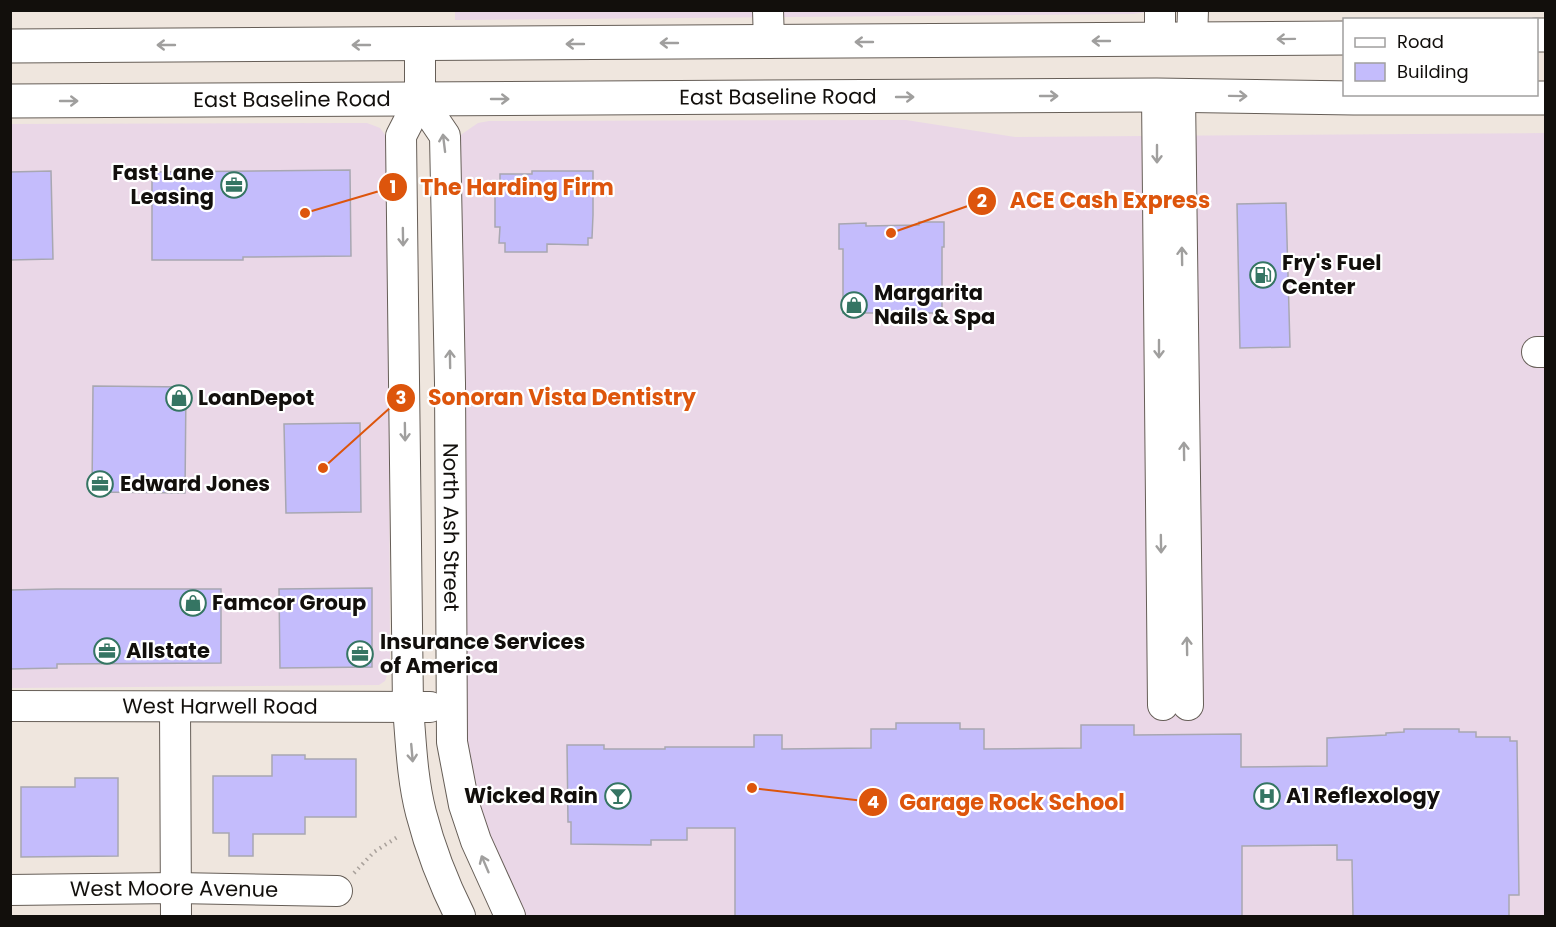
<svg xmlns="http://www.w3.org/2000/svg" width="1556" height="927" font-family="Poppins,sans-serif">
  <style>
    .commercial { fill: #ead7e7 }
    .building { fill: #c4bcfc; stroke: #a8a7b1; stroke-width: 1.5 }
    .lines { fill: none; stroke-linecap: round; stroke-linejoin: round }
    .minor-casing { stroke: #665e57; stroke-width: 32 }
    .major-casing { stroke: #665e57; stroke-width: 35 }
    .path { stroke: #a9a19b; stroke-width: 4; stroke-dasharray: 1.5 4.5; stroke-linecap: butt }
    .minor { stroke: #fff; stroke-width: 30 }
    .major { stroke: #fff; stroke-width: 33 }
    .oneway { stroke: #a09f9e }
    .labels { text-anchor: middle; stroke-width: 4.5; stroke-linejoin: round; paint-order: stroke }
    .street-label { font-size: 21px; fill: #120f0c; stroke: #fff }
    .poi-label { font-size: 21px; font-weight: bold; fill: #120f0c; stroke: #fff; text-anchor: start }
    .leader { fill: none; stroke: #dd550c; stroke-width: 2 }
    .callout-dot { fill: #dd550c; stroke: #fff; stroke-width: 2 }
    .mark-label { font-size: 18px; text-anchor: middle; font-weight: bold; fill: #fff }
    .callout-label { font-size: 22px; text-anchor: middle; font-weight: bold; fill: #dd550c; stroke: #fff; stroke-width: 4.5; stroke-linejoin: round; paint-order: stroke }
  </style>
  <rect width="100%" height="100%" fill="#efe6de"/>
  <path class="commercial" d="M455 10 1155 11 1133 14 455 20Z
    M906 120 1015 137 1545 133V916H524L474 802 465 749 456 142 462 134 478 123 489 121Z
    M352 123H367L380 128 388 139 390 667 385 681 379 685 11 688 10 124Z"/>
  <path class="building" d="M350 170 351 256 243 257V260H152V172Z
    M51 171 53 259 10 260V172Z
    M532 171H593V215L592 238H588V245L547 244V252H505V243H499L500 227H495V186H500V174H532Z
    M1286 203 1290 347 1240 348 1237 204Z
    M919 222H944V247H942V313H843V249H839V224L866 223V226L919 225Z
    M93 386 186 387 185 493 92 492Z
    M360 423 361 512 286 513 284 424Z
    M372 588V667L280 668 279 589Z
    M56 589H221V663L57 664V668L10 669V590Z
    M896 723H960V729H984V749L1081 748V725H1134V735L1241 734V767L1327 766V738L1386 735V733L1404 732V729H1459V732H1476V737H1510V741H1517L1519 895H1509V916H1353L1352 860H1337V845L1242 846V916H735V828H687V840H651V845L571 844V822H568L567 745H604V749H665V747H754V735H782V749L871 748V729H896Z
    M272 755H305V759H356V817H305V834H253V856H229V833H213V776H272Z
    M75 778H118V856L21 857V787H75Z"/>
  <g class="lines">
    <g class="minor-casing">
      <g id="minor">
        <path d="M768 10 769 43"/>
        <path d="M1160 40V10"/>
        <path d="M1192 40 1193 10"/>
        <path d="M420 45V99L401 136 408 707C411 742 412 778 421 813 430 848 444 884 460 916"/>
        <path d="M1157 95 1163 705"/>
        <path d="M1180 95 1188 705"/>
        <path id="s1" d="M420 99 445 136 450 383 452 742 464 805 476 841 510 916"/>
        <path d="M1537 352H1546"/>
        <path id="s2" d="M10 706 430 707"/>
        <path d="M175 707 176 916"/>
        <path id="s3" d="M10 890 176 888 337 891"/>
      </g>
    </g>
    <g class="major-casing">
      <g id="major">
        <path d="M1536 35H1546"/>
        <path d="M10 46 1344 38"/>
        <path id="s4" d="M10 101 1157 95 1354 98H1546"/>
      </g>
    </g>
    <path class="path" d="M354 873 374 852 399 836"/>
    <use href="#minor" class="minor"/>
    <use href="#major" class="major"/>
  </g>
  <defs><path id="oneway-shaft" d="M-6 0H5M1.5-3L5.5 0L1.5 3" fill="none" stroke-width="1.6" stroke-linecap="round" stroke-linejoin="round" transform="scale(1.5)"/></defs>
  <g class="oneway">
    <use href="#oneway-shaft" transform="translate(1286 39) rotate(179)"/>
    <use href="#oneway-shaft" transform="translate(1101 41) rotate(180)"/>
    <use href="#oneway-shaft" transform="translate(864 42) rotate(180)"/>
    <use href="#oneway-shaft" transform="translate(669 43) rotate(180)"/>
    <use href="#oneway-shaft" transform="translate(575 44) rotate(180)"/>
    <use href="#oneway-shaft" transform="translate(166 45) rotate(180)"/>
    <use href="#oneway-shaft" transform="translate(361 45) rotate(180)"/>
    <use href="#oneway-shaft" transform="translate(1049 96)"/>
    <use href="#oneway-shaft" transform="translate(1238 96) rotate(1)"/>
    <use href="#oneway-shaft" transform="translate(905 97)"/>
    <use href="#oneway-shaft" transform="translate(500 99)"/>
    <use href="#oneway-shaft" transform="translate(69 101)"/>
    <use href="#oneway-shaft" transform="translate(444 143) rotate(-97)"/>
    <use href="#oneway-shaft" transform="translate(1157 154) rotate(90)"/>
    <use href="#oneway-shaft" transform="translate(403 237) rotate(89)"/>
    <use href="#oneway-shaft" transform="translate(1182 256) rotate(-91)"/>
    <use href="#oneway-shaft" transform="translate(1159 349) rotate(90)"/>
    <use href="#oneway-shaft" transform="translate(450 359) rotate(-91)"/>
    <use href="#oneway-shaft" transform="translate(405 432) rotate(89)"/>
    <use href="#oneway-shaft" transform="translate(1184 451) rotate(-91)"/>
    <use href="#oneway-shaft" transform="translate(1161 544) rotate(89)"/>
    <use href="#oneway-shaft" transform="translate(1187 646) rotate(-91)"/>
    <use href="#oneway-shaft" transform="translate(412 753) rotate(85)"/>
    <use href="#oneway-shaft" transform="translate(485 864) rotate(-113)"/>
  </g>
  <defs>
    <g id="office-ring" transform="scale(1.35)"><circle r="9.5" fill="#fff" stroke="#357563" stroke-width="1.5"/><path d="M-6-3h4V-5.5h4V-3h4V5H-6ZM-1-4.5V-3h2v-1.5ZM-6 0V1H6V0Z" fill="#357563"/></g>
    <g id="fuel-ring" transform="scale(1.35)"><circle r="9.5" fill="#fff" stroke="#357563" stroke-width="1.5"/><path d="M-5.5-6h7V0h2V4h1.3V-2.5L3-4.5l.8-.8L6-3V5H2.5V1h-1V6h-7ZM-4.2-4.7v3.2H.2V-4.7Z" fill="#357563"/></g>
    <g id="shop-ring" transform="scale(1.35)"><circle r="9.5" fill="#fff" stroke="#357563" stroke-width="1.5"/><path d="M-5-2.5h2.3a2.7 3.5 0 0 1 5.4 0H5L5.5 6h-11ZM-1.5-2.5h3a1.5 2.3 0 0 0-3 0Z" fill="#357563"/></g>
    <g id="bar-ring" transform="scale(1.35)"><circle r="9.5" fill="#fff" stroke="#357563" stroke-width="1.5"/><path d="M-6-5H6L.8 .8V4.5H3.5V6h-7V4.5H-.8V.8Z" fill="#357563"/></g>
    <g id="hospital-ring" transform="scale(1.35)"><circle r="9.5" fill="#fff" stroke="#357563" stroke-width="1.5"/><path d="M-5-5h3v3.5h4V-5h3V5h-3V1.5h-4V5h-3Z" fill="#357563"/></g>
  </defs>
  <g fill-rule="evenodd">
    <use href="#office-ring" x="234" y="185"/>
    <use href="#fuel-ring" x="1263" y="275"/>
    <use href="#shop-ring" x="854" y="305"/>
    <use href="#shop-ring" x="179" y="398"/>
    <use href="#office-ring" x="100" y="484"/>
    <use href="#shop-ring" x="193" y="603"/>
    <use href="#office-ring" x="107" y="651"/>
    <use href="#office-ring" x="360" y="654"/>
    <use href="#bar-ring" x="618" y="796"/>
    <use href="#hospital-ring" x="1267" y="796"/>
  </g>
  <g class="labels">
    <g class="street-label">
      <text dy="7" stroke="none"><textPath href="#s4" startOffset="768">East Baseline Road</textPath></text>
      <text dy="7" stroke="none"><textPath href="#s4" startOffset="282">East Baseline Road</textPath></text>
      <text dy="7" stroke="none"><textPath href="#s1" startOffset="436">North Ash Street</textPath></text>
      <text dy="7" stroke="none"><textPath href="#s2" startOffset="210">West Harwell Road</textPath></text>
      <text dy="7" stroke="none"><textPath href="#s3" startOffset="164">West Moore Avenue</textPath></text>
    </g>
    <g class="poi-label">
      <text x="214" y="180" text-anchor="end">Fast Lane<tspan x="214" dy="24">Leasing</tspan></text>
      <text x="1282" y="270">Fry's Fuel<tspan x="1282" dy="24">Center</tspan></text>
      <text x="874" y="300">Margarita<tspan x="874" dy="24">Nails &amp; Spa</tspan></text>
      <text x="198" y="405">LoanDepot</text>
      <text x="120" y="491">Edward Jones</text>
      <text x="212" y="610">Famcor Group</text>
      <text x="380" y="649">Insurance Services<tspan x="380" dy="24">of America</tspan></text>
      <text x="126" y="658">Allstate</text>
      <text x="598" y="803" text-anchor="end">Wicked Rain</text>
      <text x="1286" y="803">A1 Reflexology</text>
    </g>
  </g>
  <path class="leader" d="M305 213L393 187M891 233L982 201M323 468L401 398M752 788L873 802"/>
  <g class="callout-dot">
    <circle cx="305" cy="213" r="6"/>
    <circle cx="891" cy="233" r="6"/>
    <circle cx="323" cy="468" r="6"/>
    <circle cx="752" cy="788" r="6"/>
    <circle cx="393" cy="187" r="15"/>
    <circle cx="982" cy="201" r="15"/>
    <circle cx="401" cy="398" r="15"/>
    <circle cx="873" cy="802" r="15"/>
  </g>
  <g class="mark-label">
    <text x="393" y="193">1</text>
    <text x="982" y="207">2</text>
    <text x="401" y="404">3</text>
    <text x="873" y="808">4</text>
  </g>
  <g class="callout-label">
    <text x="517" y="195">The Harding Firm</text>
    <text x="1110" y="208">ACE Cash Express</text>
    <text x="562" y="405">Sonoran Vista Dentistry</text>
    <text x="1012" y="810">Garage Rock School</text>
  </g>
  <rect width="1556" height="927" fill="none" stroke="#120f0c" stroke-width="24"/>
  <rect x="1343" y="18" width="195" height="78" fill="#ffffff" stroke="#a09f9e" stroke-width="1.5"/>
  <rect x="1355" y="38" width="30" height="9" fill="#ffffff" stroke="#a09f9e" stroke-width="1.5"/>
  <text x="1397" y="48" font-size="18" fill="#120f0c">Road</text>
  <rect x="1355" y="63" width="30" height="18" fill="#c4bcfc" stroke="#a09f9e" stroke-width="1.5"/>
  <text x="1397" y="78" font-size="18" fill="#120f0c">Building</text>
</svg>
